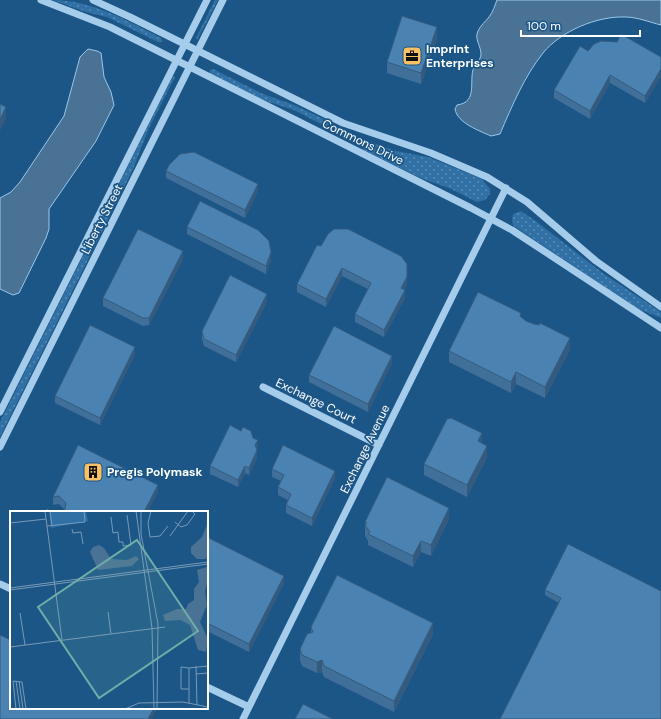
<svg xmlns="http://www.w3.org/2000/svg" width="661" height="719" font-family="'DM Sans',sans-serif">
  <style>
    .green { fill: url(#green-dots) }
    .water { fill: #497295; stroke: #98c8ed }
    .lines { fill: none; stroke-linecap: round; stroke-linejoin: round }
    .minor { stroke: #a5cceb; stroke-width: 7 }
    .wall { fill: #407099 }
    .shaded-wall { fill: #345b7d }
    .building { fill: #4a82b2; stroke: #345b7d }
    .labels { text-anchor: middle; stroke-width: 3.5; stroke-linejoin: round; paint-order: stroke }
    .poi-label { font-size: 12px; font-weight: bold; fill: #fff; stroke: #1c5687; text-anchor: start }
    .street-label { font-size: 12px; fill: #fff; stroke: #1c5687 }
    .inset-road { fill: none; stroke: #779ab7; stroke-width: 1 }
    .view { fill: #6fada8; fill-opacity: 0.15; stroke: #6fada8; stroke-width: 2 }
    .inset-edge { fill: none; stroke: #fff; stroke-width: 2 }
  </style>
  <defs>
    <pattern id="green-dots" width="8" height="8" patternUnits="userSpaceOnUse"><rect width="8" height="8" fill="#3070a5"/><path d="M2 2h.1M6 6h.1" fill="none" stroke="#598db7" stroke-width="1.8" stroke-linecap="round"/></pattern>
  </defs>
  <rect width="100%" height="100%" fill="#1c5687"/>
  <path class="green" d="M53 0C91 0 128 21 161 38L162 42H158L107 17 86 12Z
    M215 0H218L197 40 196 38Z
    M213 69 263 94 294 105 328 121 329 125 325 126 294 110 260 99 210 74V70Z
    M173 76 175 77 149 128 133 169 0 437V422Z
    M367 141 396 151 428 157 482 179 490 189V194L485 200 477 202 449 188 423 179 363 150 362 144Z
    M521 211 533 219 604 274 661 312V318L638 309 514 226 512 222 513 214Z"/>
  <path class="water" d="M497 0H661V25C649 22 637 17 625 17 597 16 561 31 543 53 524 77 512 106 500 134L491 136C480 131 457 123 455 109L457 105C479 102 468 80 474 67 476 62 481 60 481 54 481 46 474 39 478 31 480 26 486 21 489 17 493 12 495 5 497 0Z
    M88 49 97 51 101 53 104 77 111 92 114 105 96 141 49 209V229L46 238 19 293 13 295 0 289V198L11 192 20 182 64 116 80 57Z"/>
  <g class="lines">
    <path class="minor" d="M41 0 110 27 471 208 512 230 661 328
      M93 0 130 17 343 123 431 153 487 177 527 202 596 261 661 307
      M263 387 379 445
      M0 412 207 0
      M0 447 223 0
      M0 584 11 589
      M207 687 249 707
      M243 719 506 188"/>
  </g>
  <path class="wall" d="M437 39 421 84 387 73V62Z
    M588 51 661 57V76L645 103 610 83 590 119 554 98V90Z
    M166 171 258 191 245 218 166 178Z
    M187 227 271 260 266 274 187 234Z
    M321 246 407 285 404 290 405 298 384 337 355 322V314L368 289 342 276 326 307 297 292V284Z
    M183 259 149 325 143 326 103 306V298Z
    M267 302 236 362 204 346 202 339V331Z
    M521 317 526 321 570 349 545 398 516 384 511 393 449 362V351Z
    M135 354 100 425 55 403V396Z
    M392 363 368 412 309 382V375Z
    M482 443 487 457 467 497 424 475V464Z
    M78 445 158 492 64 509 59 504 53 505V497Z
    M258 447 257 449V458L249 475 245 473 238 487 210 474V466Z
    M272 469 335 478 312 526 286 513V505L288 500 278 495V487L281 481 272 477Z
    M449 519 431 556 421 552 413 567 368 545V541L365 536V522Z
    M207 537 284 583 249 652 207 631Z
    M545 590 661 591 559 603 545 595Z
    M311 627 433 634 394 712 324 677 322 672 317 673 302 666 300 660V649L311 633Z"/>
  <path class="shaded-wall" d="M437 27V39L421 84V73Z
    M661 69V76L645 103V96Z
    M610 75V83L590 119V111Z
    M6 107V118L0 131V120Z
    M258 184V191L245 218V210Z
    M183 251V259L149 325V318Z
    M271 252V260L266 274V266Z
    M342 268V276L326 307V299Z
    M407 277V285L401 296V288Z
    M405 290V298L384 337V330Z
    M267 294V302L236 362V355Z
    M570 338V349L545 398V387Z
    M135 347V354L100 425V418Z
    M392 356V363L368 412V404Z
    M516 372V384L511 393V382Z
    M482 433V444L478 441Z
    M258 440V447L255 452V445Z
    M487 446V457L467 497V485Z
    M257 450V458L249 475V468Z
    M245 466V473L238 487V480Z
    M335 471V478L312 526V518Z
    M158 485V492L148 512H144Z
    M449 508V519L431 556V545Z
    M421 541V552L413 567V556Z
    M284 576V583L249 652V644Z
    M433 623V634L394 712V701Z
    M322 660V672L317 673V662Z
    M154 708H157L152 719H148Z"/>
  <path class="building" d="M402 16 437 27 421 73 387 62Z
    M621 34 661 57V69L645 96 610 75 590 111 554 90 580 46 588 51 594 44 601 41 617 42Z
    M0 104 6 107 0 120Z
    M194 152 258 184 245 210 166 171 169 165 180 154Z
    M200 201 258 230 269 241 271 252 266 266 187 227Z
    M138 229 183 251 149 318H143L103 298Z
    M334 229H348L401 256 407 264V277L401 288 405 290 384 330 355 314 371 283 342 268 326 299 297 284 317 245 321 246 328 234Z
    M230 275 267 294 236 355 204 339 202 331Z
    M478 292 521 313 520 316 526 321 534 324 539 325 540 323 570 338 545 387 516 372 511 382 449 351Z
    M90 325 135 347 100 418 55 396Z
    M334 326 392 356 368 404 309 375Z
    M451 418 482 433 478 441 487 446 467 485 424 464 447 419Z
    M230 425 241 431 243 427 251 431 253 438 258 440 255 445 257 450 249 468 245 466 238 480 210 466Z
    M78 445 158 485 144 512H61L65 509 66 503 59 496 53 497Z
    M283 445 335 471 312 518 286 505 291 494 278 487 284 475 272 469Z
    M387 477 449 508 431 545 421 541 413 556 368 534 370 532 365 525 367 523 365 522Z
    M47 508 51 512H45Z
    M207 537 284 576 249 644 207 623Z
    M568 544 661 591V719H500L561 598 545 590Z
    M337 575 433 623 394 701 324 666 322 660 317 662 302 655 300 649 307 634 313 632 311 627Z
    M0 635 11 640V708H154L148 719H0Z
    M303 704 333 719H295Z"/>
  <defs>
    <g id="office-square" transform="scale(1)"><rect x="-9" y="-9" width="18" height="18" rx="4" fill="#fbc063" stroke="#1c5687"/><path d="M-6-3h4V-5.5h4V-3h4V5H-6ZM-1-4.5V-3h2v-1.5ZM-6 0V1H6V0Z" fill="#111"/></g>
    <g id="building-square" transform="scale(1)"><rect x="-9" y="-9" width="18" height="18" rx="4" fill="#fbc063" stroke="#1c5687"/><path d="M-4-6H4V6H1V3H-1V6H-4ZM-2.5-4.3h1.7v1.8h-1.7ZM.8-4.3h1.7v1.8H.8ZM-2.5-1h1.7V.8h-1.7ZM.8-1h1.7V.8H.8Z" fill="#111"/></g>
  </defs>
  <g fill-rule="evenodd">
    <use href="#office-square" x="412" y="56"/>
    <use href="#building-square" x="93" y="472"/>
  </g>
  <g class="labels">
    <g class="poi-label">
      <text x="426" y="53">Imprint<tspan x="426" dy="14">Enterprises</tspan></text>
      <text x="107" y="476">Pregis Polymask</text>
    </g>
    <g class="street-label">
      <text transform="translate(363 142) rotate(26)" y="4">Commons Drive</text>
      <text transform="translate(102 219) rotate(-63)" y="4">Liberty Street</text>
      <text transform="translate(316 401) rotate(26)" y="4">Exchange Court</text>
      <text transform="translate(365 449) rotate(-64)" y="4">Exchange Avenue</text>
    </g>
  </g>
  <g transform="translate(10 511)">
    <rect width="198" height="198" fill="#1c5687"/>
    <path d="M39 0H76L78 10 41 17Z" fill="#3070a5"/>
    <path d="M198 11V44L196 48H187L181 42V36L192 26ZM89 34 94 37 101 48 117 49 126 45 129 48 122 55 88 59 80 41 83 36ZM197 56 198 70 195 80 197 94 190 111 198 128 196 141 188 139 180 114 170 109 155 110 153 104 167 98H176L178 93 184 89V78L189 71 187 59Z" fill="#497295"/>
    <path class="inset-road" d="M35 0 52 129M40 0 42 15M126 0 142 117 144 198M131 0V23L148 113 147 198M141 0 138 12 140 26 150 25 158 15M101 6 103 22 108 21 109 31H113V35L121 34 117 4M165 11 171 16 177 14 185 3 182 0M0 12 36 8M37 15 75 11 74 0M62 18 63 22 71 21 73 33M160 25 178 0M0 77 198 51M0 79 198 53M98 101 101 123M10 102 15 134M0 136 155 116M186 155 187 194M179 157 171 156V178H179M186 163 198 162M6 170 10 198M9 170 13 198M179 192V157L198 155M6 198 3 170 12 171 16 198M115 198 129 192 173 191 198 196"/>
    <path class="view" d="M127 29 188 120 89 187 28 96Z"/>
    <rect width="198" height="198" class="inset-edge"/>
  </g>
  <path d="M521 30v6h119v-6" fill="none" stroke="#ffffff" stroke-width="2"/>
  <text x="527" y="30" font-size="12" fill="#ffffff" stroke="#1c5687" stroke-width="3" paint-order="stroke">100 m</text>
</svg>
